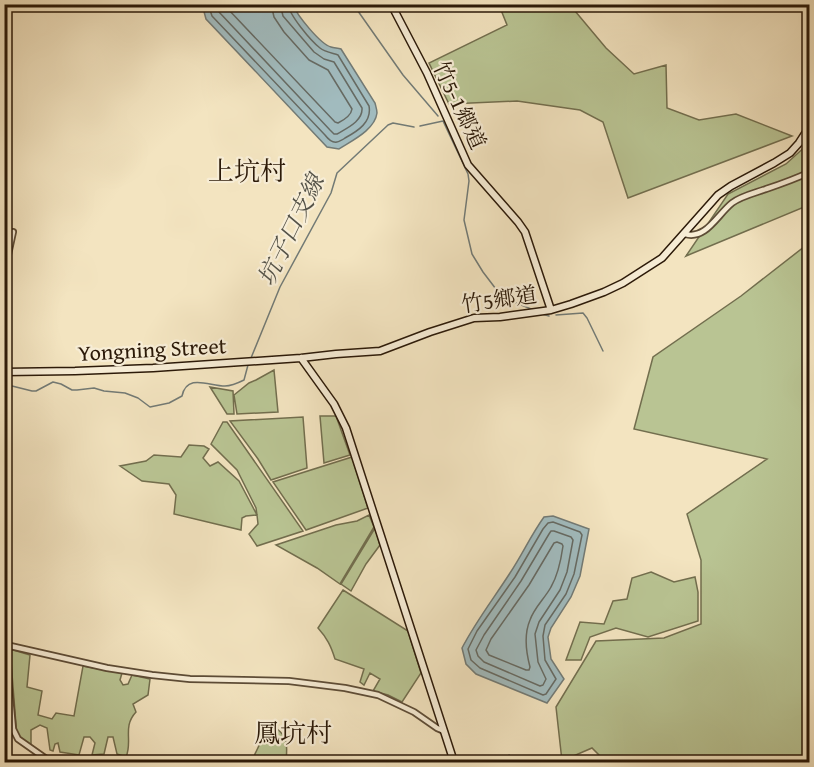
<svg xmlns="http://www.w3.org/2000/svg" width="814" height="767" font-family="'Gentium Book Plus','Noto Serif TC',serif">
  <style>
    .green { fill: #b9c493; stroke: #726e4e; stroke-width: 1.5 }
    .water { fill: #a1bbbe; stroke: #727a75; stroke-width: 1.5 }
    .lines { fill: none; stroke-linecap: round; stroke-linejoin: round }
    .shore { stroke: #666a63; stroke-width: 1.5 }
    .stream { stroke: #727a75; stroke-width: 1.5 }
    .street-casing { stroke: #5d4c36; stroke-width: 8 }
    .secondary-casing { stroke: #2b1908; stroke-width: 9 }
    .street { stroke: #f7edd6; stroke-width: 4.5 }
    .secondary { stroke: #f7edd6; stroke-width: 6 }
    .labels { text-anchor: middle; stroke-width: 4.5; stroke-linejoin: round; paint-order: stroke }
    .street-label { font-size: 22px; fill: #2b1908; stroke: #f7edd6 }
    .water-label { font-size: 24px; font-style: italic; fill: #545248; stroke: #f7edd6 }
    .quarter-label { font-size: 26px; fill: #2b1908; stroke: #f7edd6 }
  </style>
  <rect width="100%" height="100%" fill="#f3e4c0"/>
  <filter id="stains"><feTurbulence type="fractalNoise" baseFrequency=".00333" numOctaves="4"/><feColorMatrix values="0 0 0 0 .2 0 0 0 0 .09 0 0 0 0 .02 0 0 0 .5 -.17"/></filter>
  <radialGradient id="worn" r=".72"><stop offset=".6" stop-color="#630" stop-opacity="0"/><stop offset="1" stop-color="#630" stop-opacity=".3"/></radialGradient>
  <path class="green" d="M499 5H570L606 48 634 74 666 65 667 108 699 120 736 114 792 136 628 198 603 122 580 110 517 101 449 104 429 63 507 25Z
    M808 144 809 145V205L686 256 728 194 786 164Z
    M809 243V762H606L592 748 562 761 556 707 596 641 664 638 701 624V560L687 514 767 459 634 429 653 357 741 296Z
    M274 370 278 412 237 414 234 395 249 383 256 380Z
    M210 387 233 391 234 414H227Z
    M320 416H336L350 455 324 463Z
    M303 417 307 468 271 480 258 459 230 421Z
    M223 422H227L303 531 257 546 249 534 258 524 257 515 246 516 242 518 241 530 174 514 176 495 169 484 142 481 120 466 146 461 154 455 181 457 189 445 204 446 209 449 203 458 210 466 218 462 239 481 257 515 256 508 237 470 211 444Z
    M352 457 368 508 306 530 273 482Z
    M369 515 374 527 340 584 317 568 276 545 336 525 357 521Z
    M375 528 380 545 366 564 351 591 341 584Z
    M651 572 674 582 695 577 698 592V621L648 637 616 628 590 637 581 660H566L580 622 604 624 613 601 627 599 632 578Z
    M343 590 408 631 421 673 402 702 388 695 373 691 380 679 370 673 364 685 360 682 364 669 335 659C331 646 327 638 318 628Z
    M10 649 30 655 27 687 42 691 38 715 52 719 56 713 74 716 83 666 122 673 120 680 123 685 128 684 132 675 150 679 148 695 133 704 136 712C122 727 133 741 126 757L117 754 113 737H108L104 754 92 755 95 743 90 737H84L79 755 60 752 58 743 55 744 53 751 50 750 47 728 40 725 31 730V745L17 737Z
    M276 728C289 738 287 747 286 762H252L253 758 266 731Z"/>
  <path class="water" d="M205 5H293C297 15 320 44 331 47 334 48 338 48 341 49L375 103C376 107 377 110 377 113 375 130 351 141 339 149L327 147 206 19 203 8Z
    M553 516 589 529 580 576 571 597 551 628 548 637 551 659 564 679 547 703 476 674 466 664 462 648C476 621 494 598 510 573 522 555 531 535 544 517Z"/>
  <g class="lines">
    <path class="shore" d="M210 4V10L212 16 325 135C328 139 332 143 337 142 338 142 344 139 345 138 358 131 372 122 369 106L338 55C332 53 325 52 320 48 311 41 289 15 288 4
      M218 4 219 12 330 130 334 134H337C347 128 363 121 362 108L334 62 324 59 314 52 283 16 280 4
      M227 4V8L335 122 338 123C344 120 351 116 352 109L328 70 309 60 284 32 274 17 271 4
      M553 522 580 532 582 535 574 574 566 594 545 625 543 636 545 660 556 679 546 694 543 695 480 668 471 660 468 649 477 631 515 577 543 529 548 523Z
      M554 531 571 537 573 540 567 572 560 590 539 622 535 634 538 662 546 679 543 685 540 686 484 662 478 656 476 650 484 635 521 581 549 534 551 531Z
      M557 542 562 544 563 546C561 560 558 575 551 587 545 598 534 608 530 620 524 634 526 652 530 667L529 670H526L489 655 486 650 491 639 529 585 554 543Z"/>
    <path class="stream" d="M353 4 403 75 438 116
      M443 121 468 174 469 181 464 220 472 254 483 272 502 297 531 309
      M420 126 443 121
      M542 314 549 316
      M556 315 583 313 587 318 603 351
      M251 358 280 287 331 193 337 173 388 125 393 123 414 127
      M4 384 32 391H36L53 382 61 384 72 390H77L94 388 104 391 125 393 138 398 150 407 169 403 182 396C187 373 209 386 225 386 232 386 238 383 244 380L248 365
      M505 762 509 755"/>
    <g class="street-casing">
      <path id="street" d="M685 234C706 240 717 215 732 203 741 196 755 193 766 189 781 184 795 179 810 172
        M4 273 13 232
        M4 636 13 729 18 739 45 758 48 762
        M6 645 107 668 152 675 190 679 289 681 345 688 378 695 414 712 437 728 444 731"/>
    </g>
    <g class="secondary-casing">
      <path id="secondary" d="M391 4 427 73 468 165 518 222 525 232 551 310
        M301 358 334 404 346 428 454 762
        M4 372 75 371 153 368 301 358 336 354 380 351 430 332 474 318 500 317 551 310 571 304 604 292 623 283 662 258 718 195 731 186 774 163 790 153 799 143 810 126"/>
    </g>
    <use href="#street" class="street"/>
    <use href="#secondary" class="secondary"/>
  </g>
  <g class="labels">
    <g class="street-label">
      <text transform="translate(460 105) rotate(65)" y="8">竹5-1鄉道</text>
      <text transform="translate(499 299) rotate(-8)" y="8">竹5鄉道</text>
      <text transform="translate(152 349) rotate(-3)" y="8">Yongning Street</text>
    </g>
    <g class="water-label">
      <text transform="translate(291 230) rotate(-64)" y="8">坑子口支線</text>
    </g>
    <g class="quarter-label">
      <text x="247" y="180">上坑村</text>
      <text x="293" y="742">鳳坑村</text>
    </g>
  </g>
  <rect width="814" height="767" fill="none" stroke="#f3e4c0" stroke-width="24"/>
  <rect x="6" y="6" width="802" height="755" fill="none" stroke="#2b1908" stroke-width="3"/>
  <rect x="12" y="12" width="790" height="743" fill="none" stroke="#2b1908" stroke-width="1.5"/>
  <rect width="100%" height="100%" filter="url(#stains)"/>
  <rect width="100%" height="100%" fill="url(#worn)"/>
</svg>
